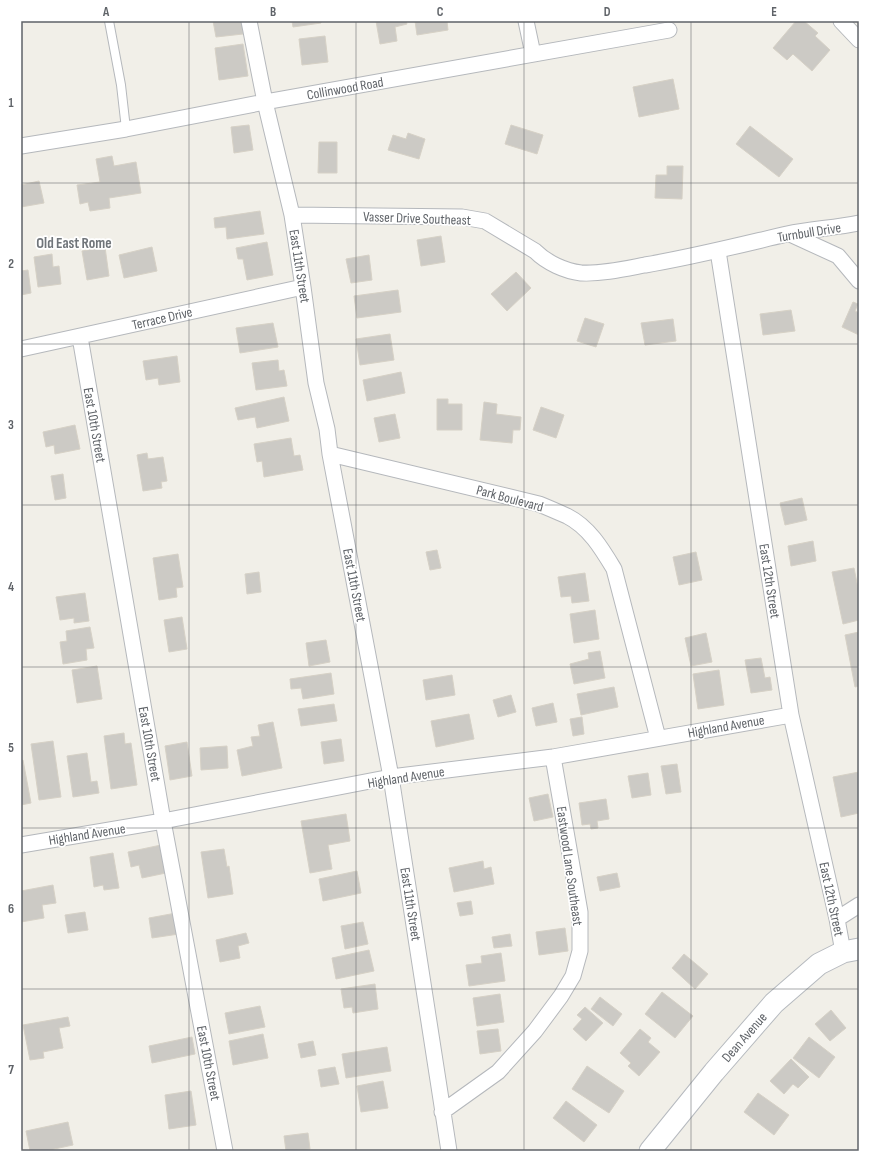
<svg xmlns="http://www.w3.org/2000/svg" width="880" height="1172" font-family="'Sofia Sans Condensed',sans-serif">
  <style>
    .building { fill: #cccac5; stroke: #d6d1c6 }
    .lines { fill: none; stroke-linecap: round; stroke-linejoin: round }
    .lane-casing { stroke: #b5b8bc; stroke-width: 10 }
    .street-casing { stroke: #b5b8bc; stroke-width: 17 }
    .secondary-casing { stroke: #b6babf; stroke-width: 23 }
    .lane { stroke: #fff; stroke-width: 8 }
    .street { stroke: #fff; stroke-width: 15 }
    .secondary { stroke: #fff; stroke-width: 21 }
    .grid { fill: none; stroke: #5f6368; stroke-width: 1; stroke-opacity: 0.55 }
    .labels { text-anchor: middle; stroke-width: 3.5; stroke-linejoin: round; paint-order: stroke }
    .street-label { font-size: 14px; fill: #5f6368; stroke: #fff }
    .neighbourhood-label { font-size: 15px; font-weight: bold; fill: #70757a; stroke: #fff }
    .neatline { fill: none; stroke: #5f6368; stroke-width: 1.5 }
    .grid-label { font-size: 13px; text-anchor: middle; font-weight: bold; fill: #5f6368 }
  </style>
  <rect width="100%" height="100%" fill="#f1efe8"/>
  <path class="building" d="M213 21H242L243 34 216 37Z
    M292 21H321V23L293 27Z
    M376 21H406L407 24 395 27 397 41 380 44Z
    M415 21H447L448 30 417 35Z
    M796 21H804L818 33 815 36 830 50 812 71 793 54 787 60 773 48Z
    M325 36 328 62 302 65 299 39Z
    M243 44 248 76 219 80 215 48Z
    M673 79 679 109 639 117 633 87Z
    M249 125 253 150 234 153 231 127Z
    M511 125 543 135 537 154 505 144Z
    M750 126 793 159 779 177 736 144Z
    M408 133 425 139 419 159 388 150 393 135 406 139Z
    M319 142H337V173H318Z
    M112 156 114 166 136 162 141 193 109 198 110 208 90 211 88 202 80 204 77 185 100 182 96 159Z
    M667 166H683L682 199 655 198 656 175H667Z
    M39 181 44 203 21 207V185Z
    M260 211 264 234 227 239 226 227 215 228 214 218Z
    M441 236 445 262 421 266 417 240Z
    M267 242 273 275 247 280 243 259H238L236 248Z
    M105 247 109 276 87 280 82 251Z
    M152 247 157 271 124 278 119 255Z
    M52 254 53 267 59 266 61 284 38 287 34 257Z
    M369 255 372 280 351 283 346 259Z
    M28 270 31 293 21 295V271Z
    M516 272 531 288 507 311 491 294Z
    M398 290 401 312 357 318 354 296Z
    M853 302 858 304 855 311 859 313V335L842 327Z
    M791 310 795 331 763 335 760 314Z
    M585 318 604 324 596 347 577 341Z
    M673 319 676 341 645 345 641 323Z
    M273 323 278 347 240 353 236 328Z
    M390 334 394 360 360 365 356 339Z
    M177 356 180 382 159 385 158 378 146 380 143 361Z
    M278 360 279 371 284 370 287 386 256 390 252 363Z
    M401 372 405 393 367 401 363 380Z
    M284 397 289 421 257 428 255 417 238 420 235 408Z
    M437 399H448V404H462V430H437Z
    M484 402 497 404 496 414 521 417 520 430H513L512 443 480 440Z
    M541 407 564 415 556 438 533 430Z
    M395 414 400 438 379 442 374 418Z
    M75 425 80 449 55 454 54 445 46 447 43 432Z
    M291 438 294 456 300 455 303 470 264 477 262 461 257 462 254 444Z
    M147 453 148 459 163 457 167 481 161 482 162 488 143 491 137 455Z
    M63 474 66 498 55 500 51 476Z
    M802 498 807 520 785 525 780 503Z
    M813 541 816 561 791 566 788 546Z
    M437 550 441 568 430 570 426 552Z
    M696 552 702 580 679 585 673 557Z
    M178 554 183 587 176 588 177 597 159 600 153 558Z
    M854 568 859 593V620L843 624 832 572Z
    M259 572 261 592 247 594 245 574Z
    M585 573 589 601 572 603 571 596 561 597 558 577Z
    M85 593 89 621 74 623V618L60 620 56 597Z
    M595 610 599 639 574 643 570 614Z
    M182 617 187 649 169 652 164 620Z
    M90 627 94 648 86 649 87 660 63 664 60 642 67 641 66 631Z
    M859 632V686L855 687 845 635Z
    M706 633 712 662 691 666 685 638Z
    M326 640 330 662 309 666 306 643Z
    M600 651 605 678 574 684 570 664 589 659 588 653Z
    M761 658 765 678 770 677 772 690 751 693 745 660Z
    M97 666 102 699 77 703 72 670Z
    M719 670 724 705 698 709 693 674Z
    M331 673 334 694 303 699 301 688 291 689 290 679Z
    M452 675 455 695 426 700 423 680Z
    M614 687 618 707 581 715 577 694Z
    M511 695 516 712 498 717 493 700Z
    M553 703 557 722 536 726 532 708Z
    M334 704 337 721 301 726 298 709Z
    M469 714 474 739 436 747 431 721Z
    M582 717 584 734 573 736 570 719Z
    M273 722 282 768 242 776 237 750 253 746 251 737 260 736 258 725Z
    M124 733 125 744 131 743 137 785 111 789 104 736Z
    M341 739 344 761 324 764 321 742Z
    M53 741 61 797 39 800 31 744Z
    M187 742 192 776 170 780 165 746Z
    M227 746 228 768 201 770 200 748Z
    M87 753 91 782 97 781 99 793 73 797 67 756Z
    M23 760 31 803 21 805V761Z
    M677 764 681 792 666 794 661 766Z
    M859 772V813L841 817 833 777Z
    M648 773 651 795 632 798 628 776Z
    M548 794 553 817 534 821 529 798Z
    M606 799 609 819 597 821 598 828 591 829 590 824 582 825 579 803Z
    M346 814 350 841 328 845 332 869 310 873 301 821Z
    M161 845 166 873 142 878 139 865 131 867 128 852Z
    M224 849 227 867 229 866 233 894 208 898 201 852Z
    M113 853 119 888 104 890 103 885 94 887 90 857Z
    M483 861 484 869 491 867 494 884 454 892 449 868Z
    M357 871 361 893 323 901 319 879Z
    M617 873 620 887 600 891 597 877Z
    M53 885 56 903 42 905 44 918 21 922V891Z
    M471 901 473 914 460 916 457 903Z
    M85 912 88 930 68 933 65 915Z
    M176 913 179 934 152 938 149 918Z
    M363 922 368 944 345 949 341 926Z
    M565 928 568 951 539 955 536 932Z
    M246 933 249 943 238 946 240 958 220 962 216 940Z
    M510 934 512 946 494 948 492 937Z
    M369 950 374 971 336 979 332 958Z
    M501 953 505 981 469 986 466 965 482 963 481 956Z
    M684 954 708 974 695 989 672 968Z
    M375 984 378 1009 353 1013 352 1007 344 1008 341 989Z
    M662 992 693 1016 675 1038 645 1014Z
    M500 994 504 1022 477 1026 473 998Z
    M600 997 622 1014 613 1026 591 1009Z
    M260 1006 265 1027 229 1034 225 1013Z
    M585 1007 603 1023 586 1041 573 1029 582 1019 577 1015Z
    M831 1010 846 1028 830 1041 815 1024Z
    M68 1017 70 1026 59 1028 63 1048 43 1052 44 1058 30 1060 23 1025Z
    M498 1029 501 1051 480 1054 477 1031Z
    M640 1029 651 1038 648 1042 660 1052 639 1076 628 1066 631 1063 620 1053Z
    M263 1034 268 1058 233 1065 229 1041Z
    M192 1037 195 1054 152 1063 149 1046Z
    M809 1037 835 1057 819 1078 793 1058Z
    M313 1041 316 1055 301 1058 298 1044Z
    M387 1047 391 1071 346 1078 342 1054Z
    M791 1059 809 1077 798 1088 793 1084 784 1094 770 1081Z
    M587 1066 624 1091 609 1113 572 1089Z
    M335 1067 339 1084 321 1087 318 1070Z
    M383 1081 388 1108 361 1112 357 1086Z
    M191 1091 196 1125 169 1129 165 1095Z
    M758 1093 789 1115 774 1135 744 1112Z
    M566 1101 597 1125 584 1142 553 1118Z
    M68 1122 73 1145 45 1151H30L26 1131Z
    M308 1133 310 1149 286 1151 284 1136Z"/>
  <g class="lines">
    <g class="lane-casing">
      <path id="lane" d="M109 21 121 85 126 129"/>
    </g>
    <g class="street-casing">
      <path id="street" d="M249 21 265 102 292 215 303 287 316 383 327 429 330 454 391 777 449 1151
        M526 21 533 54
        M841 21 859 40
        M21 146 126 129 265 102 669 30
        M292 215 462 217 485 221 535 251C547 263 565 271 581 273 602 274 624 269 645 265 693 257 740 245 787 234 811 229 835 228 859 223
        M790 234 838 256 859 281
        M718 251 791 715 837 919 843 952
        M80 337 163 821 225 1151
        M21 349 303 287
        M330 454 539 504C549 508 558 512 567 516 589 527 602 549 614 569L658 738
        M21 845 163 821 391 777 553 757 791 715
        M837 919 859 905
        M442 1112 498 1072 535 1031 561 996 573 976 580 951V912L553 757"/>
    </g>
    <g class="secondary-casing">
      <path id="secondary" d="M650 1151 714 1072 774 1003 819 964 843 952 859 949"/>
    </g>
    <use href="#lane" class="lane"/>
    <use href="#street" class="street"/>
    <use href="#secondary" class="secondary"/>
  </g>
  <path class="grid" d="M189 21V1151M356 21V1151M524 21V1151M691 21V1151M21 183H859M21 344H859M21 505H859M21 667H859M21 828H859M21 989H859"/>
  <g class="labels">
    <g class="street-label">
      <text transform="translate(345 88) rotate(-10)" y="5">Collinwood Road</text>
      <text transform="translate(417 218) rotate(2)" y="5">Vasser Drive Southeast</text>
      <text transform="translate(809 232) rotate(-9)" y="5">Turnbull Drive</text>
      <text transform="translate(300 266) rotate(81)" y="5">East 11th Street</text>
      <text transform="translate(162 318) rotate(-13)" y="5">Terrace Drive</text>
      <text transform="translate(95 425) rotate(80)" y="5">East 10th Street</text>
      <text transform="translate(510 498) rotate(15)" y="5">Park Boulevard</text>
      <text transform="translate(770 581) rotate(81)" y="5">East 12th Street</text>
      <text transform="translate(355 585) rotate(79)" y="5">East 11th Street</text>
      <text transform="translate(726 726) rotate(-10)" y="5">Highland Avenue</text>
      <text transform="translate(150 744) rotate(80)" y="5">East 10th Street</text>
      <text transform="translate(406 777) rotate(-9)" y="5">Highland Avenue</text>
      <text transform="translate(87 834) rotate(-9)" y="5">Highland Avenue</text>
      <text transform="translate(570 866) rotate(82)" y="5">Eastwood Lane Southeast</text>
      <text transform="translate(832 899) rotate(78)" y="5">East 12th Street</text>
      <text transform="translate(411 904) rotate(81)" y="5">East 11th Street</text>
      <text transform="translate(744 1037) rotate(-49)" y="5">Dean Avenue</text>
      <text transform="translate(209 1063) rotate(79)" y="5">East 10th Street</text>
    </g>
    <g class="neighbourhood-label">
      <text x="74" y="248">Old East Rome</text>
    </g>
  </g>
  <rect width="880" height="1172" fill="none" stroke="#ffffff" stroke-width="44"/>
  <rect x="22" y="22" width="836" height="1128" class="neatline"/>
  <g class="grid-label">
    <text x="106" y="16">A</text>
    <text x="273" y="16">B</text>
    <text x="440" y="16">C</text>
    <text x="607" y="16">D</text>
    <text x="774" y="16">E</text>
    <text x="11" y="107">1</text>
    <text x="11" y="268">2</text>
    <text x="11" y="429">3</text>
    <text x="11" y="591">4</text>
    <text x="11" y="752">5</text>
    <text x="11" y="913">6</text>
    <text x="11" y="1074">7</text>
  </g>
</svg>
